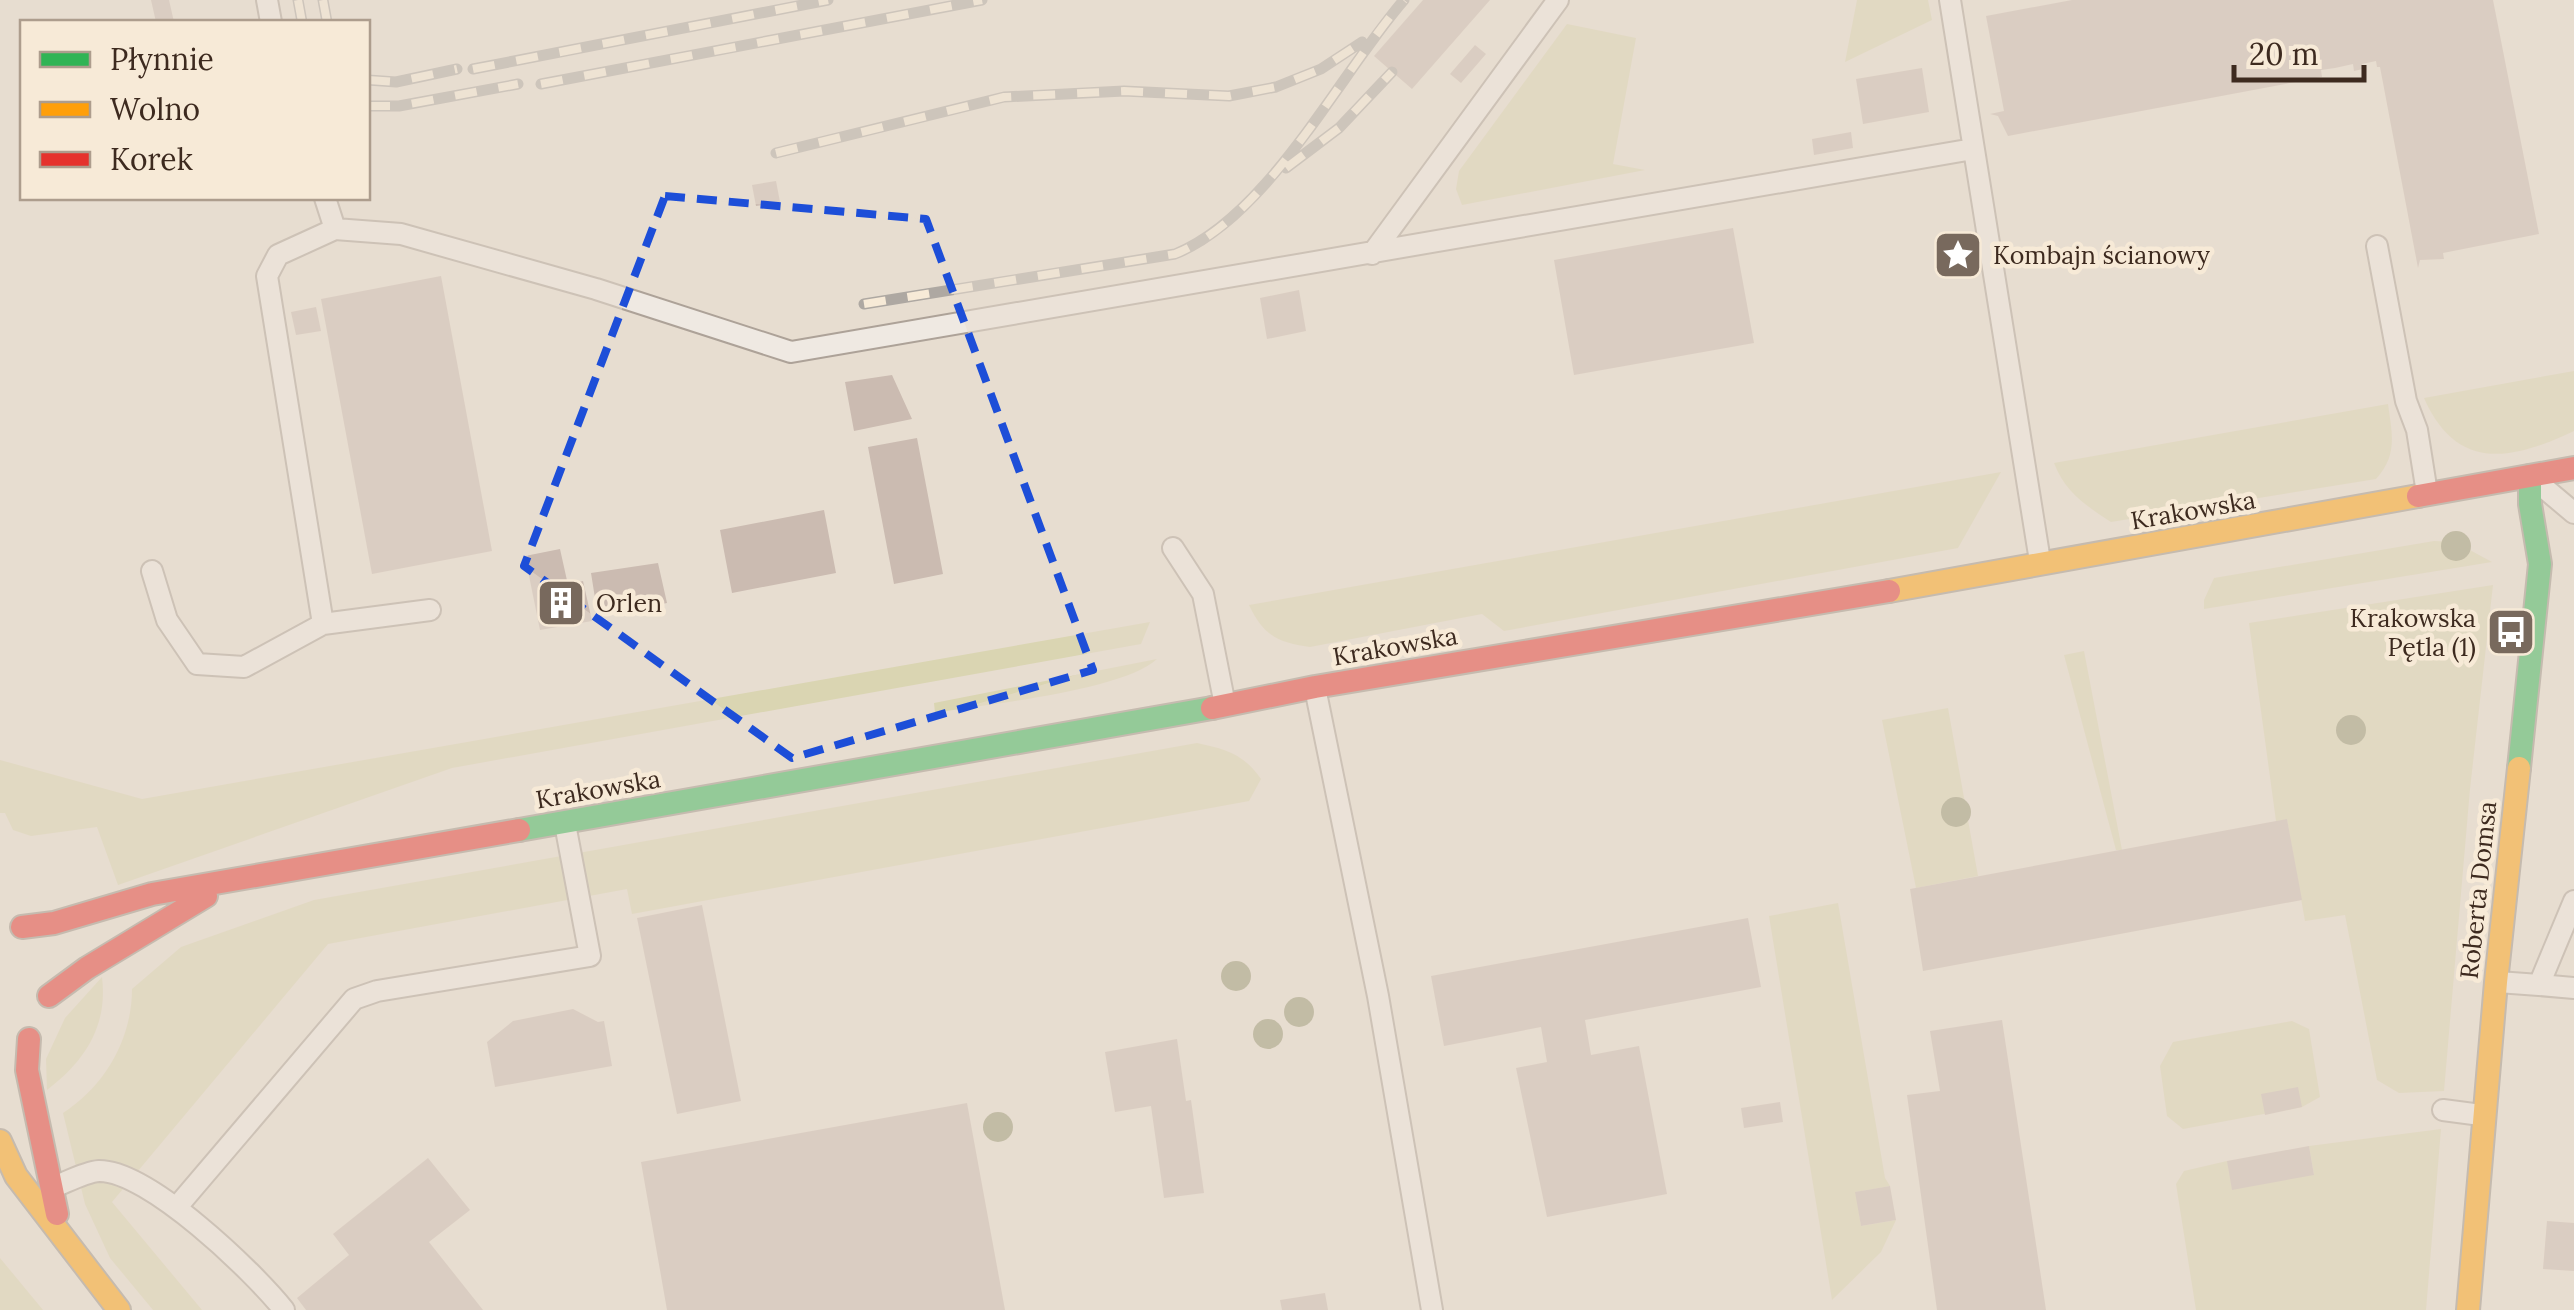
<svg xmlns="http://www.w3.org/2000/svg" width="2574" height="1310" font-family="Lora,serif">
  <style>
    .green { fill: #dad5b2 }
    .building { fill: #cbbbb1 }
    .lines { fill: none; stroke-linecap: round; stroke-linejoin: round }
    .lane-casing { stroke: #ada298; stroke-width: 24 }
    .fast-casing { stroke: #9c9288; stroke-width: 26 }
    .slow-casing { stroke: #9c9288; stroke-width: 26 }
    .jam-casing { stroke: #9c9288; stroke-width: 26 }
    .lane { stroke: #efe9e2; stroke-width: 20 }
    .fast { stroke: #30b455; stroke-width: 22 }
    .slow { stroke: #ff9f0a; stroke-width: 22 }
    .jam { stroke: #e5322d; stroke-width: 22 }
    .rail-casing { stroke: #aea8a2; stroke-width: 11 }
    .rail { stroke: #f7ead7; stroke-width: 8; stroke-dasharray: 22; stroke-linecap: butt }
    .tree { fill: #969572 }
    .marked { fill: none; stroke: #1d4ed8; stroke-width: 8; stroke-dasharray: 20 12; stroke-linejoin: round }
    .labels { text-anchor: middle; stroke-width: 9; stroke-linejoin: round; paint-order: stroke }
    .poi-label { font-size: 25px; fill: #3d2a1f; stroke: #f7ead7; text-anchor: start }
    .street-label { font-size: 25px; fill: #3d2a1f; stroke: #f7ead7 }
  </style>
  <rect width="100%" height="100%" fill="#e7ddd0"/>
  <path class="green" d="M1857 0H1928L1932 20 1845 62Z
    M1567 24 1636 38 1613 164 1645 170 1462 205 1456 189 1459 171Z
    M2574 371V431C2513 460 2457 473 2424 398Z
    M2388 404C2392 434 2398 455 2376 479L2111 522C2085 505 2065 492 2054 463Z
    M2001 472 1958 548 1504 631 1482 614 1310 647C1278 643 1263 635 1249 605Z
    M2434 541 2455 542 2492 562 2204 609V600L2214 578Z
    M2493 585 2470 789 2444 1091 2399 1093 2377 1080 2345 915 2305 921 2287 820 2276 821 2249 623Z
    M1150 622 1141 644 452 768 118 885 97 827 31 836 13 830 5 813H0V760L142 799Z
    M2084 651 2122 850H2116L2064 655Z
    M1157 659C1122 691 987 704 935 713L934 703Z
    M1948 708 1978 876 1916 888 1882 720Z
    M1197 743C1225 749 1244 754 1261 779L1249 801 632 914 627 889 328 944 112 1202 202 1310H153L110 1258 85 1204 63 1113C105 1086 132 1039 132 989L181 947 314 900Z
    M1838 903 1885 1178 1890 1186 1856 1192 1861 1226 1896 1220 1881 1252 1832 1300 1769 916Z
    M102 977C108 1026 85 1061 47 1090L46 1059 65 1018Z
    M2292 1021 2309 1029 2320 1097 2302 1107 2183 1129 2167 1116 2160 1066 2173 1042Z
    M2441 1129 2426 1310H2196L2176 1184 2184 1171 2227 1161 2314 1175 2309 1146Z
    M0 1258 43 1310H0Z"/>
  <path class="building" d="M151 0H169L174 22H156Z
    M1423 0H1490L1412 89 1374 56Z
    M2072 0H2493L2539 234 2443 253 2444 259 2420 260 2418 268 2380 67H2377L2376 61 2362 64 2363 69 2354 71 2353 64 2335 68 2321 70 2322 77 2008 136 1998 116 1990 114 2004 111 1986 16Z
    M1475 45 1486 54 1461 83 1450 74Z
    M1922 68 1929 112 1863 124 1856 79Z
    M1851 132 1853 148 1814 155 1812 139Z
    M776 181 780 202 756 206 752 185Z
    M1733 228 1754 343 1574 375 1554 260Z
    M441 276 492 551 372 574 321 299Z
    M1299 290 1306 331 1267 339 1260 298Z
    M316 307 321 331 296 335 291 312Z
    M892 375 912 419 854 431 845 382Z
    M917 438 943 574 894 584 868 447Z
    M824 510 836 573 732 593 720 530Z
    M560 549 568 585 583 581 592 621 540 630 525 556Z
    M658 563 667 603 598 617 591 573Z
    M2287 819 2302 900 1923 971 1910 889Z
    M702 905 741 1101 677 1114 637 918Z
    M1748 918 1761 987 1585 1020 1591 1055 1639 1046 1667 1194 1547 1217 1516 1068 1547 1062 1541 1027 1444 1046 1431 976Z
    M573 1009 598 1022 604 1021 612 1066 495 1087 487 1042 513 1021Z
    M2002 1020 2046 1310H1937L1907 1095 1940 1091 1930 1031Z
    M1177 1039 1186 1101 1191 1100 1204 1193 1164 1198 1151 1106 1115 1112 1105 1052Z
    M2298 1087 2302 1107 2265 1115 2261 1094Z
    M1780 1102 1783 1122 1744 1128 1741 1108Z
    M967 1103 1005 1310H667L641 1162Z
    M2309 1146 2314 1175 2232 1190 2227 1161Z
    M428 1158 470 1210 429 1242 483 1310H306L297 1298 349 1255 333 1234Z
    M1890 1186 1896 1220 1861 1226 1855 1192Z
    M2547 1221 2574 1223V1271L2543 1269Z
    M1325 1293 1328 1310H1282L1280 1300Z"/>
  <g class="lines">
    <g class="lane-casing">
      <path id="lane" d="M267 0 271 22
        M1950 0 2040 561
        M325 198 335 229
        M2377 246 2406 401 2417 430 2427 493
        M1372 254 1558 0
        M2537 482 2574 513
        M1173 548 1203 594 1225 705
        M152 571 167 620 197 664 244 667 323 624
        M430 610 323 624 267 276 278 255 335 229 401 234 596 289 791 352 1973 149
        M1315 688 1378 996 1432 1310
        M2498 982 2539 985 2574 901
        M2539 985 2574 988
        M2443 1110 2481 1115
        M54 1187C67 1182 85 1172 99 1171 148 1170 254 1272 284 1310
        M176 1208 354 999 377 991 590 956 565 824"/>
    </g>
    <g class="fast-casing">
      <path id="fast" d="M2519 768 2540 564 2530 504V476
        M519 830 1212 708"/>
    </g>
    <g class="slow-casing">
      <path id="slow" d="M1889 591 2418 496
        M0 1141 16 1176 119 1310
        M2468 1310 2496 982 2519 768"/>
    </g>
    <g class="jam-casing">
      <path id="jam" d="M2418 496 2574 468
        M1212 708 1315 687 1889 591
        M22 927 54 923 152 894 519 830
        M49 996 87 968 206 896
        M29 1039 27 1070 57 1214"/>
    </g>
    <use href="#lane" class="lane"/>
    <use href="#fast" class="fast"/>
    <use href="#slow" class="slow"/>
    <use href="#jam" class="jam"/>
    <g class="rail-casing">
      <path id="rail" d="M298 0 302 22
        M323 0 327 22
        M473 69 828 0
        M368 80 396 82 457 69
        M541 84 982 0
        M368 106H399L518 84
        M776 153 1004 97 1124 91 1229 96 1276 87 1321 69 1362 42
        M1286 168 1339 128 1392 72
        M864 304 1175 254C1268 217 1339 75 1404 0"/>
    </g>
    <use href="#rail" class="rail"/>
  </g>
  <g class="tree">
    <circle cx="2456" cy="546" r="15"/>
    <circle cx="2351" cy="730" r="15"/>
    <circle cx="1956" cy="812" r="15"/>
    <circle cx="1236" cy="976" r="15"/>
    <circle cx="1299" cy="1012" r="15"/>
    <circle cx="1268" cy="1034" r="15"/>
    <circle cx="998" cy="1127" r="15"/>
  </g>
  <path d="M0 0H2574V1310H0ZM665 196 926 219 1093 670 792 758 524 566Z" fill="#e7ddd0" fill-opacity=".55" fill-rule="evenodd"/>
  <path class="marked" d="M665 196 926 219 1093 670 792 758 524 566Z"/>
  <defs>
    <g id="sight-square" transform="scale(2.5)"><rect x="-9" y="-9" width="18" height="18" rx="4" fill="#78695d" stroke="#f7ead7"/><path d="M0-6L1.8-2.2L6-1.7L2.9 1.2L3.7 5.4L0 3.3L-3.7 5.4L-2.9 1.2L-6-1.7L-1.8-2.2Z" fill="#fff"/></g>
    <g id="building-square" transform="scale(2.5)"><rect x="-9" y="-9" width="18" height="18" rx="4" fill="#78695d" stroke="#f7ead7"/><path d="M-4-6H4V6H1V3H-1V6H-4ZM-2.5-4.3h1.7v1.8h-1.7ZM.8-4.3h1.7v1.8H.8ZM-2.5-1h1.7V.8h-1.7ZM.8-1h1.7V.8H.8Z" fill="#fff"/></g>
    <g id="bus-square" transform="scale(2.5)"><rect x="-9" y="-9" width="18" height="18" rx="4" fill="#78695d" stroke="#f7ead7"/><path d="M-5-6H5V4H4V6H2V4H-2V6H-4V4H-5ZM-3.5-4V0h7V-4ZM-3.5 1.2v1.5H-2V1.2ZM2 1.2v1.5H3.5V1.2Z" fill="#fff"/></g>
  </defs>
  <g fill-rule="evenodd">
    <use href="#sight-square" x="1958" y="255"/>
    <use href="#building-square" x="561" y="603"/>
    <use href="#bus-square" x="2511" y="632"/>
  </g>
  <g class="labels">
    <g class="poi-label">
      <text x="1993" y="264">Kombajn ścianowy</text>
      <text x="596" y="612">Orlen</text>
      <text x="2476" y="627" text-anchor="end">Krakowska<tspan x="2476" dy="29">Pętla (1)</tspan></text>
    </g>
    <g class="street-label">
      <text transform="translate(2193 510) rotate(-10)" y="9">Krakowska</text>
      <text transform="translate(1395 646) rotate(-10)" y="9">Krakowska</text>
      <text transform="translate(598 789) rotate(-10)" y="9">Krakowska</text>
      <text transform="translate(2478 890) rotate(-84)" y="9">Roberta Domsa</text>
    </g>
  </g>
  <rect x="20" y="20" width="350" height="180" fill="#f7ead7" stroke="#ad9d8d" stroke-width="2.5"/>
  <rect x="40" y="52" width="50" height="15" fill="#30b455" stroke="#ad9d8d" stroke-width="2.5"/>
  <text x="110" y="70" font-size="30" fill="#3d2a1f">Płynnie</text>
  <rect x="40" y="102" width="50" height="15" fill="#ff9f0a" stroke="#ad9d8d" stroke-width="2.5"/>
  <text x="110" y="120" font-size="30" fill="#3d2a1f">Wolno</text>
  <rect x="40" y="152" width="50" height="15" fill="#e5322d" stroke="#ad9d8d" stroke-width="2.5"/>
  <text x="110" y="170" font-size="30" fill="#3d2a1f">Korek</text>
  <path d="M2234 65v15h130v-15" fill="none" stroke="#3d2a1f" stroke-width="5"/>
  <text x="2249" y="65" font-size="30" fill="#3d2a1f" stroke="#f7ead7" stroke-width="8" paint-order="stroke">20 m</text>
</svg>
